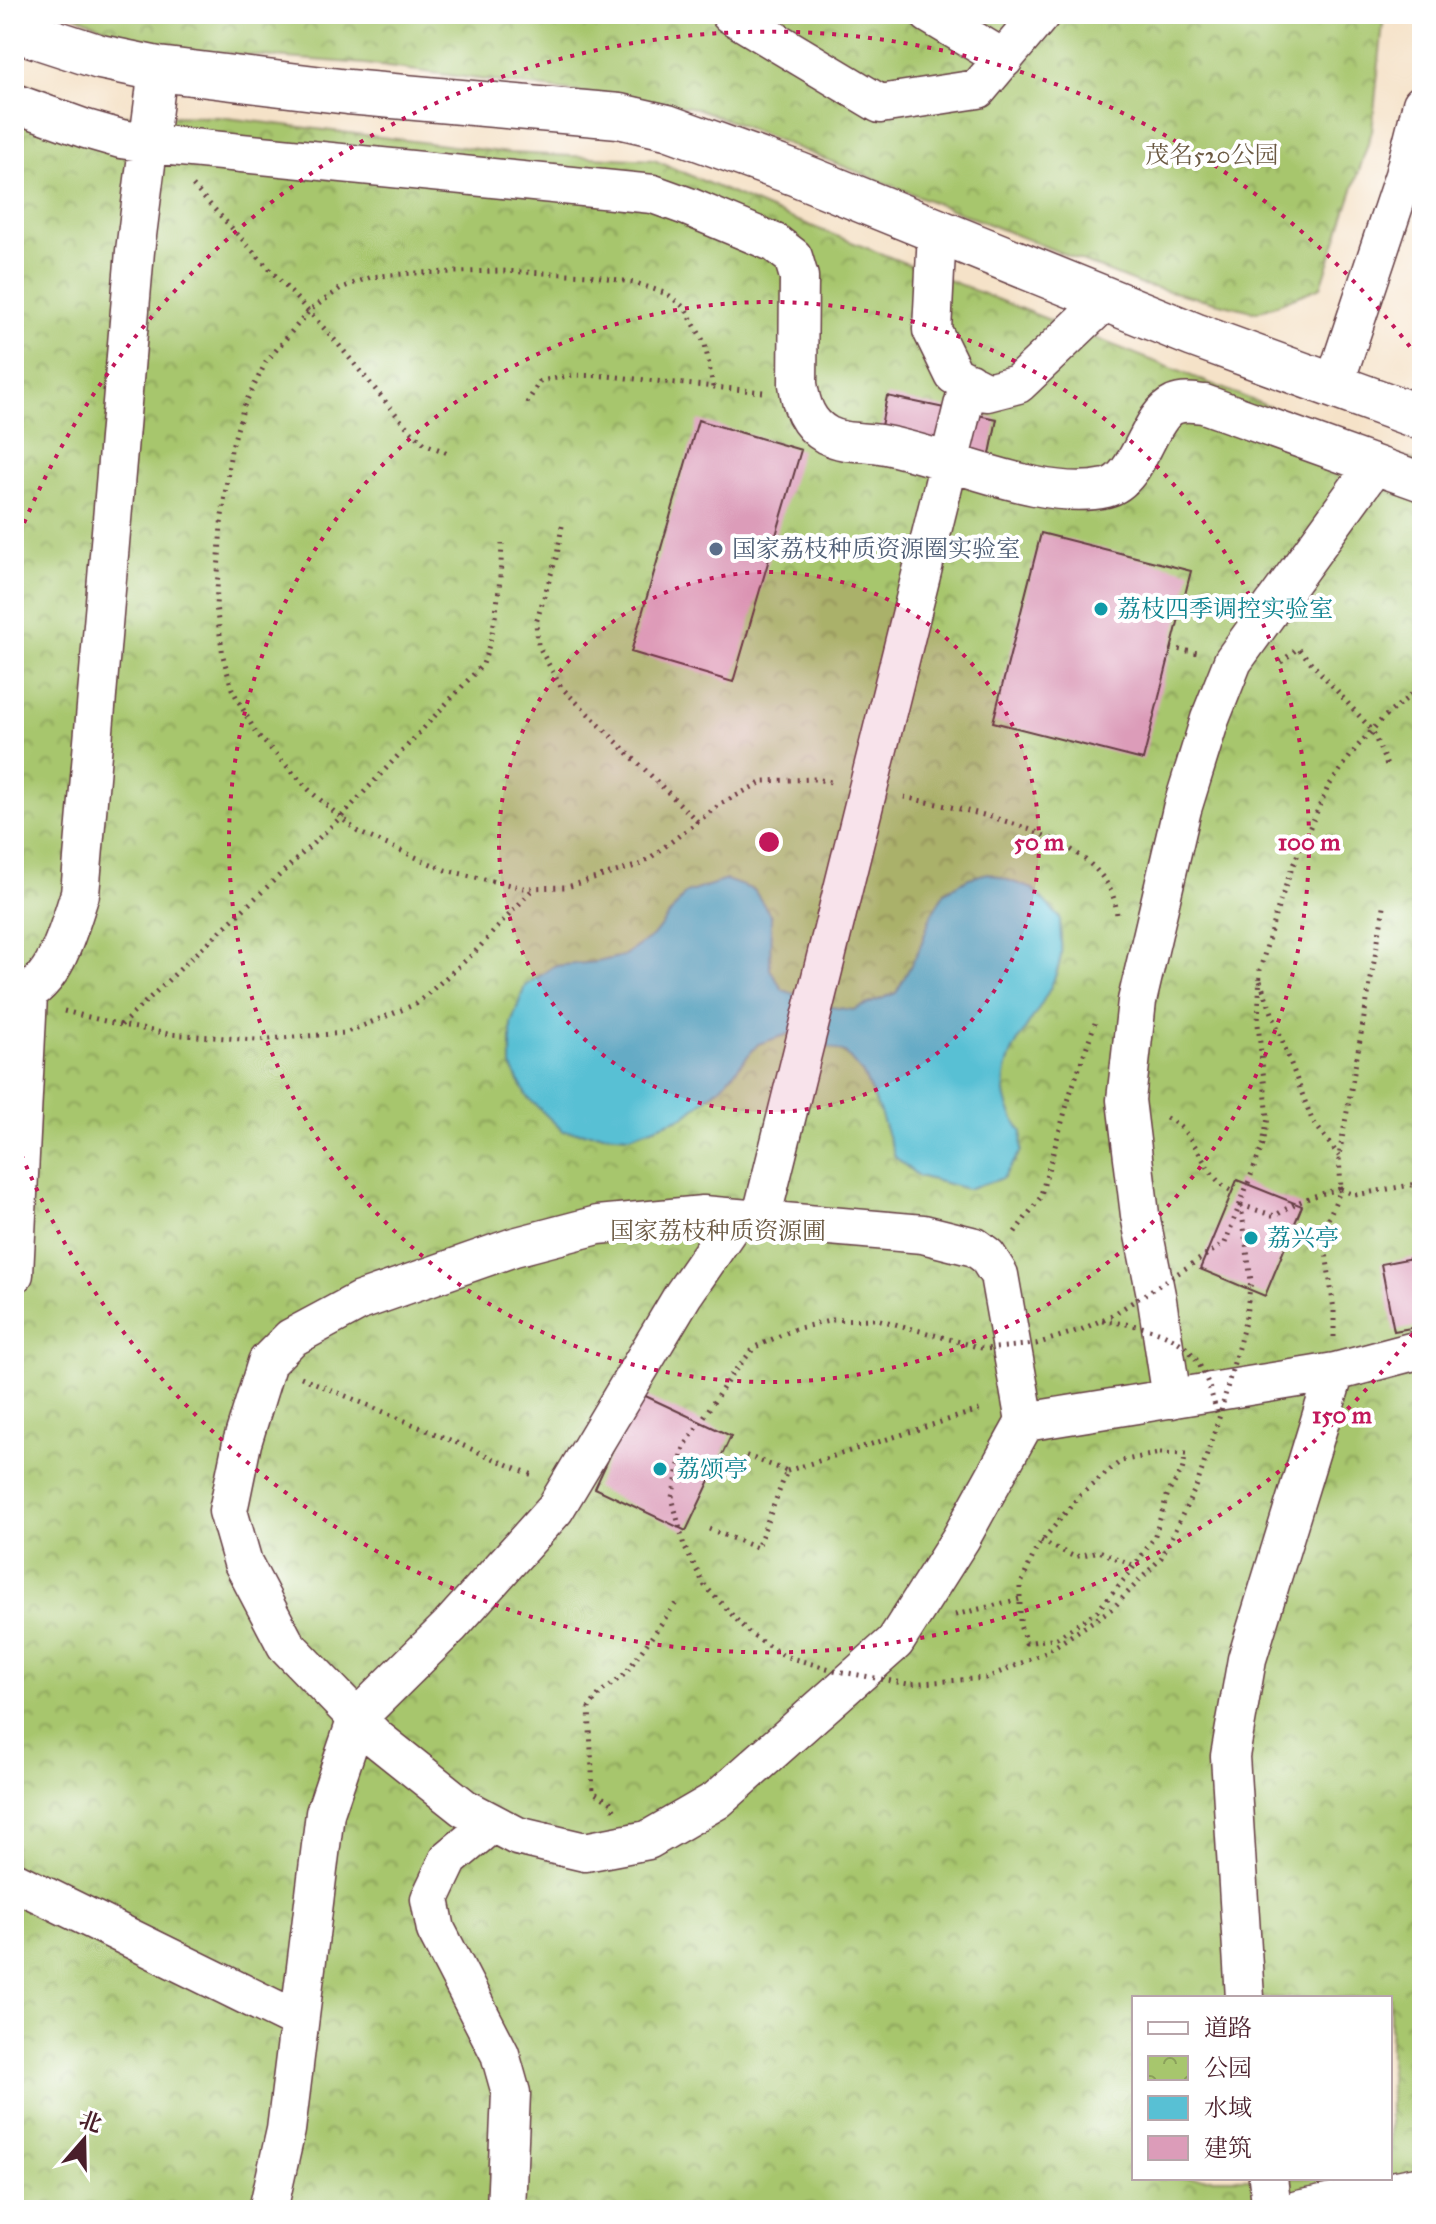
<svg xmlns="http://www.w3.org/2000/svg" width="1436" height="2224" font-family="'IM FELL Great Primer','Noto Serif SC',serif">
  <style>
    .park { fill: url(#park-crowns); stroke: #78724c; stroke-width: 2; fill-rule: evenodd }
    .water { fill: #58c0d4; stroke: #517080; stroke-width: 2 }
    .building { fill: #dc9cb9 }
    .lines { fill: none; stroke-linecap: round; stroke-linejoin: round }
    .minor-casing { stroke: #643c43; stroke-width: 41 }
    .major-casing { stroke: #643c43; stroke-width: 47 }
    .path { stroke: #643c43; stroke-width: 5; stroke-dasharray: 2 6; stroke-linecap: butt }
    .minor { stroke: #fff; stroke-width: 38 }
    .major { stroke: #fff; stroke-width: 44 }
    .path-bridge { stroke: #643c43; stroke-width: 5; stroke-dasharray: 2 6; stroke-linecap: butt }
    .ring { fill: none; stroke: #c2185b; stroke-width: 4; stroke-dasharray: 4 8 }
    .service-dot { fill: #5c6f8a; stroke: #fff; stroke-width: 3 }
    .culture-dot { fill: #0f9aa8; stroke: #fff; stroke-width: 3 }
    .labels { text-anchor: middle; stroke-width: 8; stroke-linejoin: round; paint-order: stroke }
    .park-label { font-size: 24px; fill: #6b5942; stroke: #fff }
    .service-label { font-size: 24px; fill: #4e5e75; stroke: #fff; text-anchor: start }
    .culture-label { font-size: 24px; fill: #0d838f; stroke: #fff; text-anchor: start }
    .centre { fill: #c2185b; stroke: #fff; stroke-width: 4 }
    .ring-label { font-size: 24px; text-anchor: middle; font-weight: bold; fill: #c2185b; stroke: #fff; stroke-width: 8; stroke-linejoin: round; paint-order: stroke }
  </style>
  <defs>
    <pattern id="park-crowns" width="20" height="18" patternUnits="userSpaceOnUse" patternTransform="scale(2)"><rect width="20" height="18" fill="#a7c66d"/><path d="M2 6a3 3 0 1 1 6 0M12 15a3 3 0 1 1 6 0" fill="none" stroke="#8aa05a"/></pattern>
  </defs>
  <rect width="100%" height="100%" fill="#fff"/>
  <filter id="ink" filterUnits="userSpaceOnUse"><feTurbulence type="fractalNoise" baseFrequency=".0125" numOctaves="2"/><feDisplacementMap in="SourceGraphic" scale="16" xChannelSelector="R" yChannelSelector="G"/><feConvolveMatrix kernelMatrix="1 2 1 2 8 2 1 2 1" color-interpolation-filters="sRGB"/></filter>
  <filter id="wash" filterUnits="userSpaceOnUse"><feTurbulence type="fractalNoise" baseFrequency=".006" numOctaves="4" result="noise"/><feDisplacementMap in="SourceGraphic" scale="32" xChannelSelector="R" yChannelSelector="G"/><feGaussianBlur stdDeviation="1.8" result="paint"/><feColorMatrix in="noise" values="0 0 0 0 0 0 0 0 0 0 0 0 0 0 0 0 0 1.4 0 .05"/><feComposite in="paint" operator="in"/></filter>
  <g filter="url(#wash)">
    <rect width="100%" height="100%" fill="#f5e2c8"/>
    <path class="park" d="M72 14H1384L1372 131 1321 287 1257 312 1139 284 697 108 365 64 147 47Z
      M14 79 109 115 219 117 509 153 654 160 773 211 1374 448 1422 463V2210H14ZM1134 1998H1390V2178H1134Z"/>
    <path class="water" d="M988 873 1033 889 1060 918C1060 930 1062 944 1061 956 1049 1024 970 1059 1022 1132L1021 1151 1003 1178 967 1189 918 1176 895 1157 880 1112 863 1074 845 1053 791 1033 758 1044 723 1085 685 1116 630 1136 563 1131 527 1097 511 1066V1024L525 986 554 966 597 962 623 956 653 936 686 893 726 880 754 890 771 916 770 969 783 990 831 1007 853 1010 896 993 919 950 932 913 945 892 969 878Z"/>
    <g id="blocks">
      <path class="building" d="M887 396 997 419 988 464 878 441Z
        M698 420 801 450 733 682 631 652Z
        M1041 533 1191 571 1143 760 993 722Z
        M1237 1180 1302 1206 1265 1296 1200 1269Z
        M1422 1256V1326L1394 1331 1381 1264Z
        M639 1393 731 1436 686 1531 595 1488Z"/>
    </g>
  </g>
  <g filter="url(#ink)">
    <use href="#blocks" fill-opacity="0" stroke="#643c43" stroke-width="2"/>
    <g class="lines">
      <g class="minor-casing">
        <path id="minor" d="M730 14 880 104 978 89 1041 14
          M929 14 1004 59
          M14 103 86 129 121 139 161 145 653 194 689 207 775 243 793 257 799 277 798 384C801 405 807 424 827 435 845 444 861 441 880 444 947 455 1041 503 1106 488 1140 480 1147 417 1174 405 1184 401 1194 403 1204 404L1422 482
          M937 232 932 330 954 375 987 392 1018 384 1106 300
          M1334 385 1404 175 1422 104
          M14 999C56 986 67 932 80 894L135 251 158 69
          M703 1215 923 1234 975 1247 987 1256 999 1275 1025 1422 961 1538 895 1642 717 1800 648 1840 585 1852 517 1836 464 1808 376 1738 286 1645 243 1563 228 1511 242 1443 267 1362 291 1338 360 1301 514 1247 598 1225Z
          M761 1219 969 382
          M14 1274 28 995
          M1172 1399 1157 1300 1140 1215 1126 1100 1137 1001 1182 809 1210 719 1233 661 1374 466
          M1025 1422 1335 1372 1422 1349
          M492 1823 449 1859 430 1899 436 1930 500 2054 511 2093 506 2210
          M14 1881 299 2021
          M1245 1998 1230 1756 1247 1659 1335 1372
          M1268 2178 1272 2210
          M268 2210 286 2130 325 1813 357 1718 450 1626 555 1509 683 1295 736 1218
          M1298 2210 1422 2185"/>
      </g>
      <g class="major-casing">
        <path id="major" d="M14 29 100 57 158 69 348 92 619 116 667 127 797 174 1194 335 1422 418"/>
      </g>
      <path class="path" d="M193 186 333 338 404 424 425 444 448 453
        M713 387 705 344 685 308 667 294 636 283 589 275 502 271 412 273 371 277 341 288 309 311 266 362 244 406 231 450 221 524 216 606 223 656 232 689 256 733 311 792 358 832 445 870 523 888 567 887 642 864 722 803 764 781 815 779 831 782
        M527 403 540 381 573 375 607 376 763 392
        M562 526 557 555 536 623 538 645 561 687 698 822
        M1171 648 1198 653
        M1281 662 1298 648 1372 730 1388 768
        M904 797C966 811 1114 833 1117 917
        M1260 981 1312 1120 1339 1156
        M64 1011 121 1025 168 1034 256 1040 345 1033 416 1004 474 953 533 889
        M121 1025 341 817 483 664C497 624 500 586 502 544
        M1166 1118C1199 1132 1202 1177 1232 1191
        M1241 1205 1275 1216C1295 1202 1316 1194 1341 1189L1339 1156 1385 901
        M1015 1232 1040 1198 1071 1091 1095 1023
        M1334 1337V1310L1323 1231 1341 1189 1355 1195 1422 1183
        M301 1377 535 1476
        M1160 1453 1186 1454 1182 1471 1168 1493 1154 1538 1128 1575 1097 1611 1057 1638 1026 1643 1020 1625V1586L1037 1547 1080 1495 1121 1461Z
        M787 1471 985 1408
        M709 1529 757 1548 787 1471 742 1454
        M1041 1541 1075 1557 1099 1551 1135 1566
        M955 1615 1020 1599
        M614 1810 612 1803 593 1792 589 1708 600 1693 625 1674 676 1603"/>
      <use href="#minor" class="minor"/>
      <use href="#major" class="major"/>
      <path class="path-bridge" d="M1241 1205 1251 1281 1245 1322 1219 1418 1197 1485 1161 1558 1113 1608 1045 1653 986 1678 908 1684 837 1671 784 1656 750 1634 705 1586 684 1546 672 1497 684 1447 732 1374 755 1347 795 1329 833 1320 877 1319 985 1349 1036 1344 1083 1329 1114 1314 1225 1243 1263 1144 1268 1118 1258 1024 1260 970 1275 916 1293 865 1328 787 1356 748 1384 717 1422 686
        M1102 1321C1139 1325 1183 1331 1201 1368 1209 1382 1213 1400 1218 1416"/>
    </g>
  </g>
  <circle cx="769" cy="842" r="270" fill="#c2185b" fill-opacity=".12"/>
  <g class="ring">
    <circle cx="769" cy="842" r="270"/>
    <circle cx="769" cy="842" r="540"/>
    <path d="M1420 1324A810 810 0 0 1 15 1139M15 545A810 810 0 0 1 1420 360"/>
  </g>
  <circle class="service-dot" cx="716" cy="549" r="8"/>
  <g class="culture-dot">
    <circle cx="1101" cy="609" r="8"/>
    <circle cx="1251" cy="1238" r="8"/>
    <circle cx="660" cy="1469" r="8"/>
  </g>
  <g class="labels">
    <g class="park-label">
      <text x="1212" y="163">茂名520公园</text>
      <text x="718" y="1239">国家荔枝种质资源圃</text>
    </g>
    <g class="service-label">
      <text x="732" y="557">国家荔枝种质资源圈实验室</text>
    </g>
    <g class="culture-label">
      <text x="1117" y="617">荔枝四季调控实验室</text>
      <text x="1267" y="1246">荔兴亭</text>
      <text x="676" y="1477">荔颂亭</text>
    </g>
  </g>
  <circle cx="769" cy="842" r="12" class="centre"/>
  <g class="ring-label">
    <text x="1039" y="850">50 m</text>
    <text x="1309" y="850">100 m</text>
    <text x="1342" y="1423">150 m</text>
  </g>
  <rect width="1436" height="2224" fill="none" stroke="#fff" stroke-width="48"/>
  <rect x="1132" y="1996" width="260" height="184" fill="#ffffff" stroke="#b7a5aa" stroke-width="2"/>
  <rect x="1148" y="2022" width="40" height="12" fill="#ffffff" stroke="#b7a5aa" stroke-width="2"/>
  <text x="1204" y="2036" font-size="24" fill="#4a1f2b">道路</text>
  <rect x="1148" y="2056" width="40" height="24" fill="url(#park-crowns)" stroke="#b7a5aa" stroke-width="2"/>
  <text x="1204" y="2076" font-size="24" fill="#4a1f2b">公园</text>
  <rect x="1148" y="2096" width="40" height="24" fill="#58c0d4" stroke="#b7a5aa" stroke-width="2"/>
  <text x="1204" y="2116" font-size="24" fill="#4a1f2b">水域</text>
  <rect x="1148" y="2136" width="40" height="24" fill="#dc9cb9" stroke="#b7a5aa" stroke-width="2"/>
  <text x="1204" y="2156" font-size="24" fill="#4a1f2b">建筑</text>
  <g transform="translate(84 2140) rotate(20)" stroke="#ffffff" stroke-width="6" paint-order="stroke">
  <path d="M0-6L14 30L0 20L-14 30Z" fill="#4a1f2b"/>
  <text y="-12" font-size="22" font-weight="bold" text-anchor="middle" fill="#4a1f2b">北</text>
  </g>
</svg>
